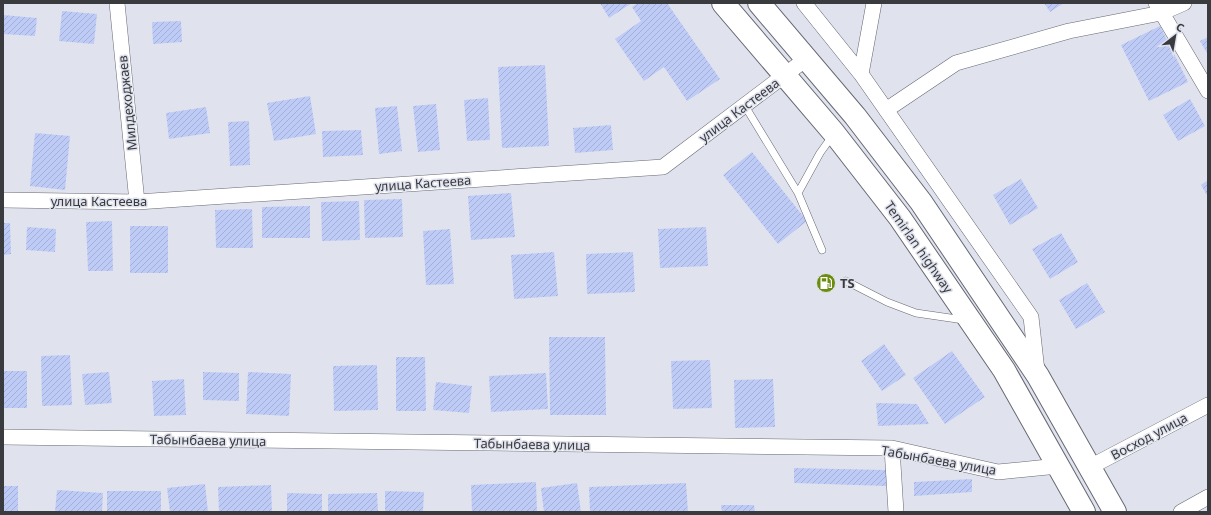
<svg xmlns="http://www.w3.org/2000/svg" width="1211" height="515" font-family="'Noto Sans',sans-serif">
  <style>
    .building { fill: url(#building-hatch) }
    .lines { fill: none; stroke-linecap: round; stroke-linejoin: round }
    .service-casing { stroke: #666972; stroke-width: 8 }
    .minor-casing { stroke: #666972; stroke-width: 16 }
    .primary-casing { stroke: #666972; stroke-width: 24 }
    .service { stroke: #fff; stroke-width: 7 }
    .minor { stroke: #fff; stroke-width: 15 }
    .primary { stroke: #fff; stroke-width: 22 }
    .labels { text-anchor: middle; stroke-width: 3; stroke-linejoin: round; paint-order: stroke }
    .street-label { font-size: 13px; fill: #3a3b3f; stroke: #e0e3ee }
    .poi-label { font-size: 13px; font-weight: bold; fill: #3a3b3f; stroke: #e0e3ee; text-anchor: start }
  </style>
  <defs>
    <pattern id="building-hatch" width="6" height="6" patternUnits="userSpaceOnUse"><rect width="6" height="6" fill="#becbf6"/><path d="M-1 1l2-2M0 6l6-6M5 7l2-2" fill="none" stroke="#a4afd4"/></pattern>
  </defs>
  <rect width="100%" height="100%" fill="#e0e3ee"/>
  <path class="building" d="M600 3H632L609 18Z
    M638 3H667L720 79 687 101 664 67 644 81 615 39 641 21 632 7Z
    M1044 3H1064L1050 12Z
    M62 11 97 14 94 44 59 41Z
    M3 15 37 18 35 36 3 34Z
    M181 21 182 42 153 44 152 22Z
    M1160 26 1188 82 1149 101 1121 45Z
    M1208 37V55L1200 41Z
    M545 65 549 146 502 148 498 67Z
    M310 96 316 134 274 141 267 103Z
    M488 98 490 140 467 141 464 100Z
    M1190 99 1205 126 1178 141 1163 115Z
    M436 104 440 150 418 152 413 106Z
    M397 106 402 151 379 154 375 108Z
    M206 107 210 133 169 139 166 113Z
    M249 121 250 165 230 166 228 122Z
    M611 125 613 150 575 153 573 128Z
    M361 130 363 155 323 157 322 131Z
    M35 133 70 136 65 190 30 186Z
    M752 152 807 221 778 244 723 175Z
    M1021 179 1038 208 1010 225 993 195Z
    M1208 180V197L1201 185Z
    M511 193 515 237 471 240 468 196Z
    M402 199 403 237 365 238 364 200Z
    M359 201 360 240 322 241 321 202Z
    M310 206V238H262V207Z
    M252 209 253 248H216L215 210Z
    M112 221 113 271H88L86 222Z
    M3 223H10L11 254 3 255Z
    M130 226H168V273H130Z
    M27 227 56 229 55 252 26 250Z
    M706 227 708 266 660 268 658 229Z
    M450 229 454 284 426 285 423 231Z
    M1061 233 1078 262 1050 279 1032 249Z
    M554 252 558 296 514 299 511 255Z
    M633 252 635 292 587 294 586 254Z
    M1087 283 1105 312 1076 329 1059 300Z
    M549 337H605L606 415H550Z
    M884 344 906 375 882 391 861 361Z
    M952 351 985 397 945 424 913 378Z
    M70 355 72 405 42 406 41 356Z
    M396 357H425L426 411H396Z
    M710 360 712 408 673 409 671 361Z
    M377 365 378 410 334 411 333 366Z
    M3 371H27V408H3Z
    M109 372 112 403 85 405 82 374Z
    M203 372 239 373V401L203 400Z
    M248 372 291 374 289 416 246 414Z
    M546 373 548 409 491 412 489 376Z
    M184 379 186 415 154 416 152 381Z
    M773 379 775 427 735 428 734 380Z
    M436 382 472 386 469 413 433 410Z
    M876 403 917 404 929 424 878 426Z
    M794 468 886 470V486L794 483Z
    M972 479V492L914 496V482Z
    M536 482 537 512H472L471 485Z
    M577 483 581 512H544L541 488Z
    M686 483 688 512H590L589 487Z
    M205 484 208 512H170L167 488Z
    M271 485 272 512H219L218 487Z
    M3 486H18V512H3Z
    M57 490 103 493 102 512H55Z
    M107 491H161V512H107Z
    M385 491 424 492 423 512H385Z
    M287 493 322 494V512H287Z
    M377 493 378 512H328V494Z
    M721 505H754L755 512H722Z"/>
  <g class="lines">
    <g class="service-casing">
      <path id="service" d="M745 106 798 193 822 250
        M798 193 820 153 833 135
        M846 281 887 302 916 313 964 320"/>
    </g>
    <g class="minor-casing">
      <path id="minor" d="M117 3 137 202
        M804 3 861 74 1031 317 1037 371
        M1156 3 1208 91
        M861 74 874 3
        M886 110 956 63 1069 31 1161 13 1184 3
        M3 200 137 202 663 167 806 59
        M3 437 892 448 998 472 1058 466
        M892 448 896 512
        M1090 467 1208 405
        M1181 512 1208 497"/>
    </g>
    <g class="primary-casing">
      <path id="primary" d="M723 3 834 133 900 218 1004 370 1084 512
        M759 3 855 116 921 202 1038 376 1115 512"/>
    </g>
    <use href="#service" class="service"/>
    <use href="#minor" class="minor"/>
    <use href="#primary" class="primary"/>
  </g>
  <defs>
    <g id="fuel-disc" transform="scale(1)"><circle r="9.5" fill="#6c8c0e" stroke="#e0e3ee"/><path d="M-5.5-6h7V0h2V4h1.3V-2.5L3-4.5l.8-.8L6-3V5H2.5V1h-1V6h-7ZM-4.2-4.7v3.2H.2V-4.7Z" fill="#fff"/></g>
  </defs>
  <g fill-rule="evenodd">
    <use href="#fuel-disc" x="826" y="283"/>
  </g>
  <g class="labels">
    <g class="street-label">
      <text transform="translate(127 103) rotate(-96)" y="5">Милдеходжаев</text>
      <text transform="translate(739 110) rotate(-37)" y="5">улица Кастеева</text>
      <text transform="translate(423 183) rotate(-4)" y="5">улица Кастеева</text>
      <text x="99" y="206">улица Кастеева</text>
      <text transform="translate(919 247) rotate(55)" y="5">Temirlan highway</text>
      <text transform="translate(1149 436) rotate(-28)" y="5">Восход улица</text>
      <text transform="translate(208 440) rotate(1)" y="5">Табынбаева улица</text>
      <text transform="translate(532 444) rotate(1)" y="5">Табынбаева улица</text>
      <text transform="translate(939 460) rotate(10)" y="5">Табынбаева улица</text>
    </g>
    <g class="poi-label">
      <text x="840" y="288">TS</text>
    </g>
  </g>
  <rect width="1211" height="515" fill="none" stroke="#3a3b3f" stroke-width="8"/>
  <g transform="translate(1175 36) rotate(31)" stroke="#e0e3ee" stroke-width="3" paint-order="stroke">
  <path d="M0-3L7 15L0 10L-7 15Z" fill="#3a3b3f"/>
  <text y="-6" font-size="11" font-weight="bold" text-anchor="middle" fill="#3a3b3f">С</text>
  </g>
</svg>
